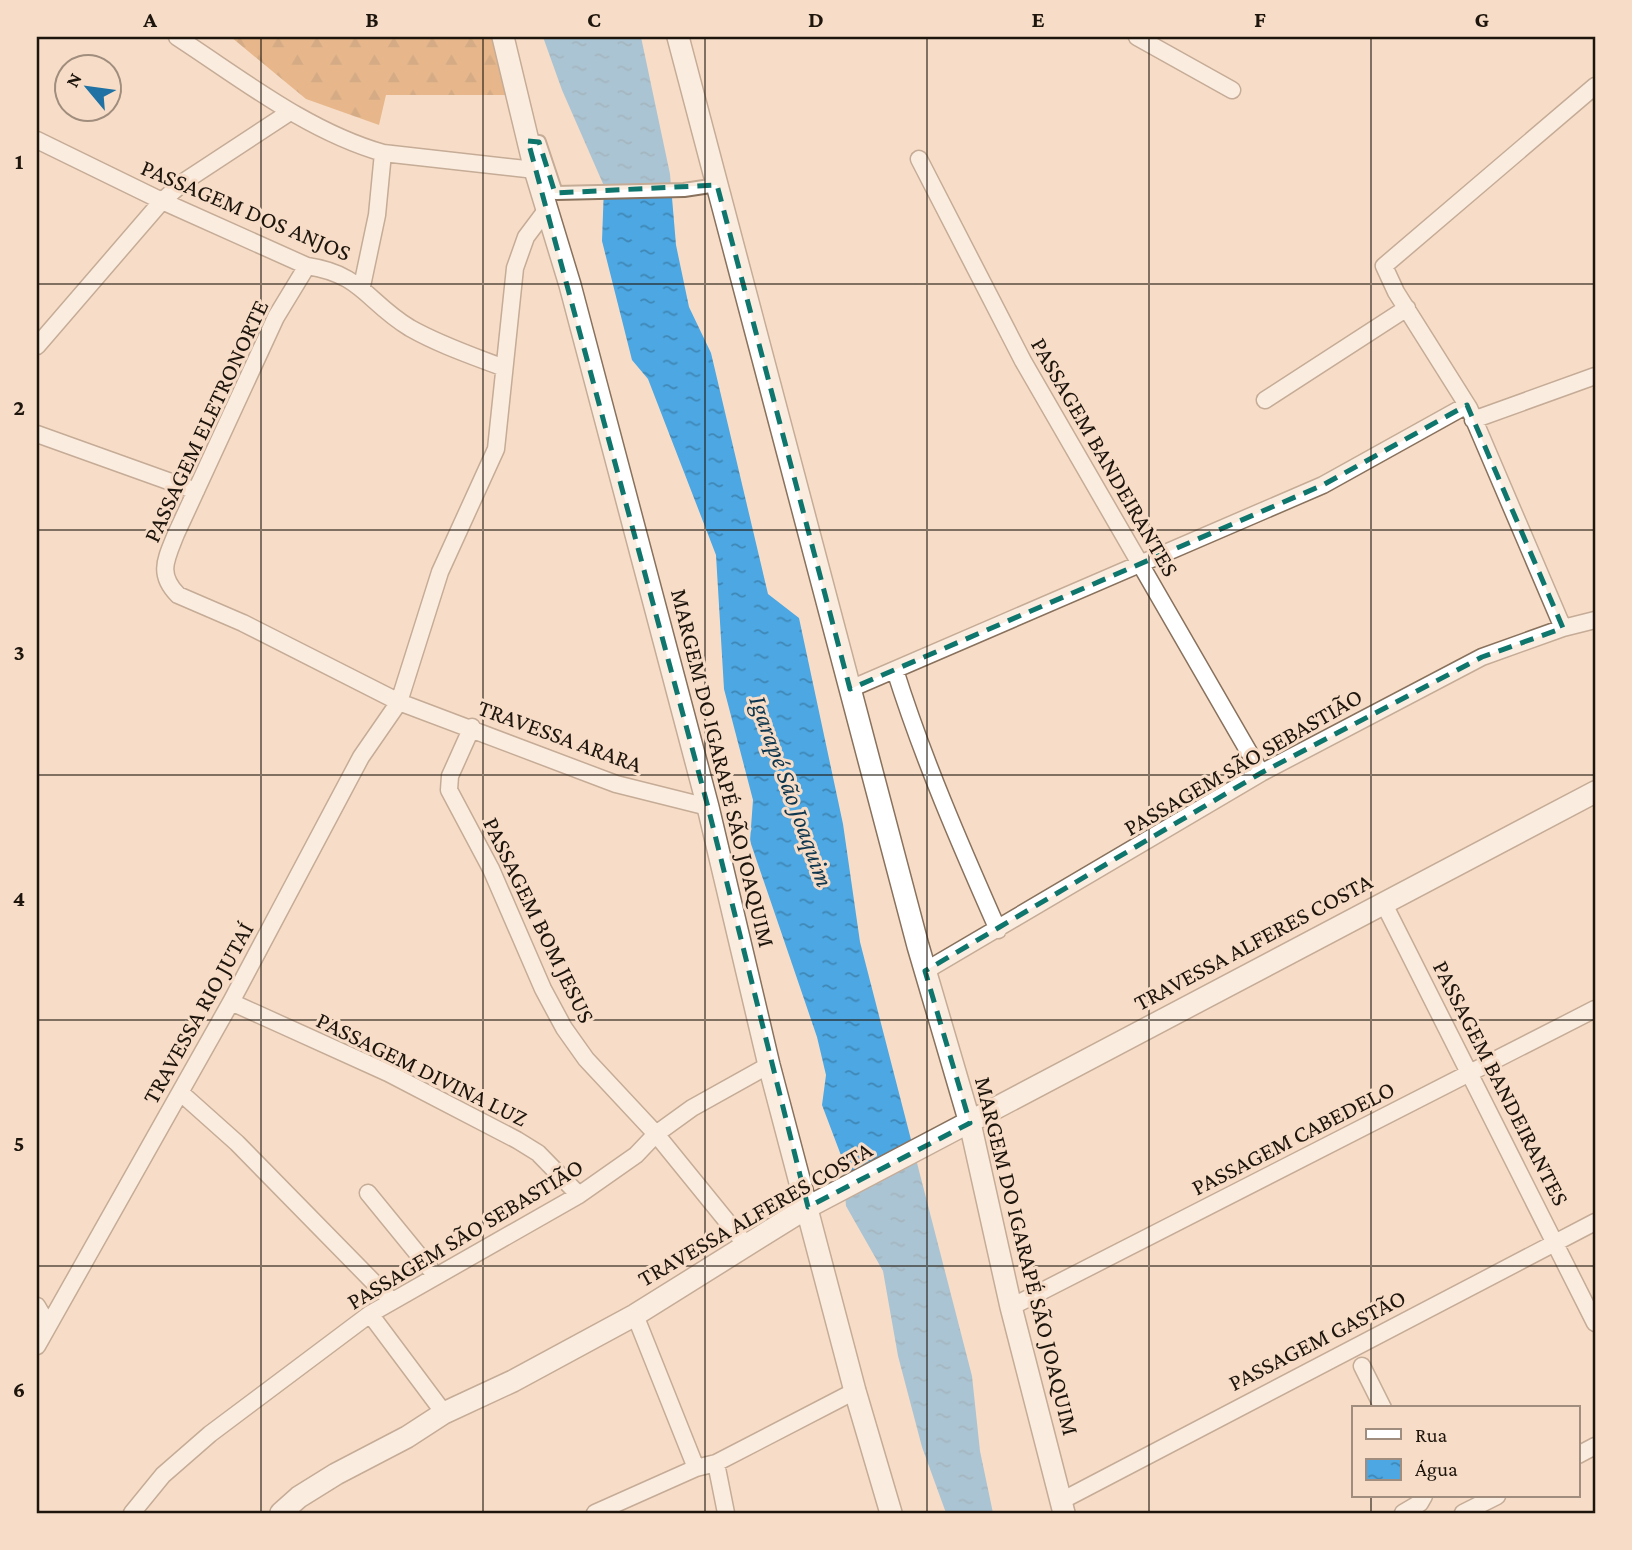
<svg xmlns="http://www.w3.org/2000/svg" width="1632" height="1550" font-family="'Crimson Pro',serif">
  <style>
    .forest { fill: url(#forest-firs) }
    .water { fill: url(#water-ripples) }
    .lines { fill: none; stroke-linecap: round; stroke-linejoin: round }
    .pedestrian-casing { stroke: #88715d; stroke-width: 16 }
    .minor-casing { stroke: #88715d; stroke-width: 19 }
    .tertiary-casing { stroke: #88715d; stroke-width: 24 }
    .pedestrian { stroke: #fff; stroke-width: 12 }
    .minor { stroke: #fff; stroke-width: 16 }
    .tertiary { stroke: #fff; stroke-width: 21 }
    .marked { fill: none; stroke: #0f766e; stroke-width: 5; stroke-dasharray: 14 9; stroke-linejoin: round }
    .grid { fill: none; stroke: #1e150d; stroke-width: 2; stroke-opacity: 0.55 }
    .labels { text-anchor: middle; stroke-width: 6; stroke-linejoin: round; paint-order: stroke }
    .street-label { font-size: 24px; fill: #1e150d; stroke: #f7ddc7 }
    .water-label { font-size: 26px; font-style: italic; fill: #0d354d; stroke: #f7ddc7 }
    .neatline { fill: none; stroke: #1e150d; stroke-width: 2.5 }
    .grid-label { font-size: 23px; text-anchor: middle; font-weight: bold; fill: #1e150d }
  </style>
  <defs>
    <pattern id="forest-firs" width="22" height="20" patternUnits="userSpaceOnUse" patternTransform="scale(1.75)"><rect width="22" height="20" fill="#d28a44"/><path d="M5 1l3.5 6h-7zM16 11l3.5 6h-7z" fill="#aa7037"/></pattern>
    <pattern id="water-ripples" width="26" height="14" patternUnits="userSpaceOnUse" patternTransform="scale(1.75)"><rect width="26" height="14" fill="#4ca7e2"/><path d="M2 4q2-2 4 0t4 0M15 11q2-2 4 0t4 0" fill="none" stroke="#3f87b6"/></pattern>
  </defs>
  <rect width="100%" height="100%" fill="#f7ddc7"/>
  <path class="forest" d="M231 37H499L517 95H386L379 125 306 99Z"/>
  <path class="water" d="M543 37H641L670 174 676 245 689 307 711 353 768 594 799 618 843 824 860 942 972 1376 980 1451 993 1513H946L922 1447 898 1356 883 1271 846 1206 842 1158 822 1105 826 1075 817 1037 750 841 753 800 724 689 716 555 648 379 632 360 602 241 604 186 562 90Z"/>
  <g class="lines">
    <g class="pedestrian-casing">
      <path id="pedestrian" d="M528 141 539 142 556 193 684 190 717 185"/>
    </g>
    <g class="minor-casing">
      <path id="minor" d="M177 37C243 80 307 131 383 153L535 170
        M1137 37 1232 90
        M37 140 162 201 307 266C362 274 367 302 410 328 440 345 473 356 504 368
        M919 159 1023 361 1261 773
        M307 266 276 317 176 534C166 559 157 574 178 595L243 623 399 702 616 784 708 807
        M362 286 377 215 383 153
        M37 346 162 201 185 181 290 112
        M1265 400 1407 308
        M1473 420 1595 376
        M37 434 196 491
        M1563 628 1469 408 1396 292 1384 266 1595 86
        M895 670C923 759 960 844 998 930
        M850 689 1323 485 1467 405
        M472 727 450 776 449 790 491 869 543 989 564 1028 586 1059 656 1134 747 1246
        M1383 902 1595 1323
        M925 971 1261 773 1482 657 1563 628 1595 620
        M231 1002 388 1073 517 1140 538 1153 579 1195
        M181 1093 237 1143 391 1300
        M368 1193 435 1275
        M37 1306 48 1325
        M1011 1307 1595 1009
        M370 1314 444 1413
        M635 1315 696 1468
        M37 1346 231 1002 361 757 399 702 440 572 496 449 515 268 526 237 547 209
        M1362 1366 1383 1408
        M1578 1455 1595 1446
        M716 1463 726 1513
        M1061 1501 1595 1222
        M132 1513 163 1475 210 1434 370 1314 579 1195 636 1155 656 1134 692 1108 769 1065
        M595 1513 696 1468 716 1463 855 1391
        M1403 1513 1420 1503 1424 1496
        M1463 1513 1497 1496"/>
    </g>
    <g class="tertiary-casing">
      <path id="tertiary" d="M503 37 535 170 570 285 708 807 769 1065 855 1391 891 1513
        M678 37 918 946 970 1123 1011 1307 1064 1513
        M281 1513 299 1497 336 1474 407 1437 444 1413 513 1381 635 1315 808 1207 1595 792"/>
    </g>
    <use href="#pedestrian" class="pedestrian"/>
    <use href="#minor" class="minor"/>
    <use href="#tertiary" class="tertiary"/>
  </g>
  <path d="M0 0H1632V1550H0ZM528 141 539 142 555 193 717 185 850 689 1323 485 1467 405 1563 628 1482 657 1261 773 925 971 970 1123 808 1207 708 807Z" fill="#f7ddc7" fill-opacity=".55" fill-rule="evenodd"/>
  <path class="marked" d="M528 141 539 142 555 193 717 185 850 689 1323 485 1467 405 1563 628 1482 657 1261 773 925 971 970 1123 808 1207 708 807Z"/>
  <path class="grid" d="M261 37V1513M483 37V1513M705 37V1513M927 37V1513M1149 37V1513M1371 37V1408M37 284H1595M37 530H1595M37 775H1595M37 1020H1595M37 1266H1595M1371 1496V1513"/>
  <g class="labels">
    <g class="street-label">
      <text transform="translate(246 210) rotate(23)" y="8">PASSAGEM DOS ANJOS</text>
      <text transform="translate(206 421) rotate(-65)" y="8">PASSAGEM ELETRONORTE</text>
      <text transform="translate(1105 457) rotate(60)" y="8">PASSAGEM BANDEIRANTES</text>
      <text transform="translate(560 736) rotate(20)" y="8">TRAVESSA ARARA</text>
      <text transform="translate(1243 762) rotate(-30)" y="8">PASSAGEM SÃO SEBASTIÃO</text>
      <text transform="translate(723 768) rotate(76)" y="8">MARGEM DO IGARAPÉ SÃO JOAQUIM</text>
      <text transform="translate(539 920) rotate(64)" y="8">PASSAGEM BOM JESUS</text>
      <text transform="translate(1253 942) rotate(-28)" y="8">TRAVESSA ALFERES COSTA</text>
      <text transform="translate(198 1013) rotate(-61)" y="8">TRAVESSA RIO JUTAÍ</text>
      <text transform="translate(422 1069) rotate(26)" y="8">PASSAGEM DIVINA LUZ</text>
      <text transform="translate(1501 1083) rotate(63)" y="8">PASSAGEM BANDEIRANTES</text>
      <text transform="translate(1293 1138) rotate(-27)" y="8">PASSAGEM CABEDELO</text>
      <text transform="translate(755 1214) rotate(-30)" y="8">TRAVESSA ALFERES COSTA</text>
      <text transform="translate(465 1234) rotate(-31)" y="8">PASSAGEM SÃO SEBASTIÃO</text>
      <text transform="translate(1027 1256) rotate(76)" y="8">MARGEM DO IGARAPÉ SÃO JOAQUIM</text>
      <text transform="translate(1317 1340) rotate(-27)" y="8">PASSAGEM GASTÃO</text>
    </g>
    <g class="water-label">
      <text transform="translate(792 791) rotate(70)" y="9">Igarapé São Joaquim</text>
    </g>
  </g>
  <rect width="1632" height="1550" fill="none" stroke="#f7ddc7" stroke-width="77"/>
  <rect x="1352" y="1406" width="228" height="91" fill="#f7ddc7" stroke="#a08d7d" stroke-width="2"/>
  <rect x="1366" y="1429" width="35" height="10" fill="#ffffff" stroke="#a08d7d" stroke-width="2"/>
  <text x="1415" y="1442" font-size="21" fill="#1e150d">Rua</text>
  <rect x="1366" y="1459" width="35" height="21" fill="url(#water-ripples)" stroke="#a08d7d" stroke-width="2"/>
  <text x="1415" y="1476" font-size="21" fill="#1e150d">Água</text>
  <g transform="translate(88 88) rotate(299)"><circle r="33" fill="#f7ddc7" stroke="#a08d7d" stroke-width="2"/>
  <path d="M0-5L12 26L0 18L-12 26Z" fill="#1f72a3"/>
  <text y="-10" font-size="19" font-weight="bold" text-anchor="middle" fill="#1e150d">N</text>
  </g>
  <rect x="38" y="38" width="1556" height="1474" class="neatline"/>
  <g class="grid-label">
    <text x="150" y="27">A</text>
    <text x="372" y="27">B</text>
    <text x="594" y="27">C</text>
    <text x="816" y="27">D</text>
    <text x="1038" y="27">E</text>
    <text x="1260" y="27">F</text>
    <text x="1482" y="27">G</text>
    <text x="19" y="169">1</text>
    <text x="19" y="415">2</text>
    <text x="19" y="660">3</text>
    <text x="19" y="906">4</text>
    <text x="19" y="1151">5</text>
    <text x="19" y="1397">6</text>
  </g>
</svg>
